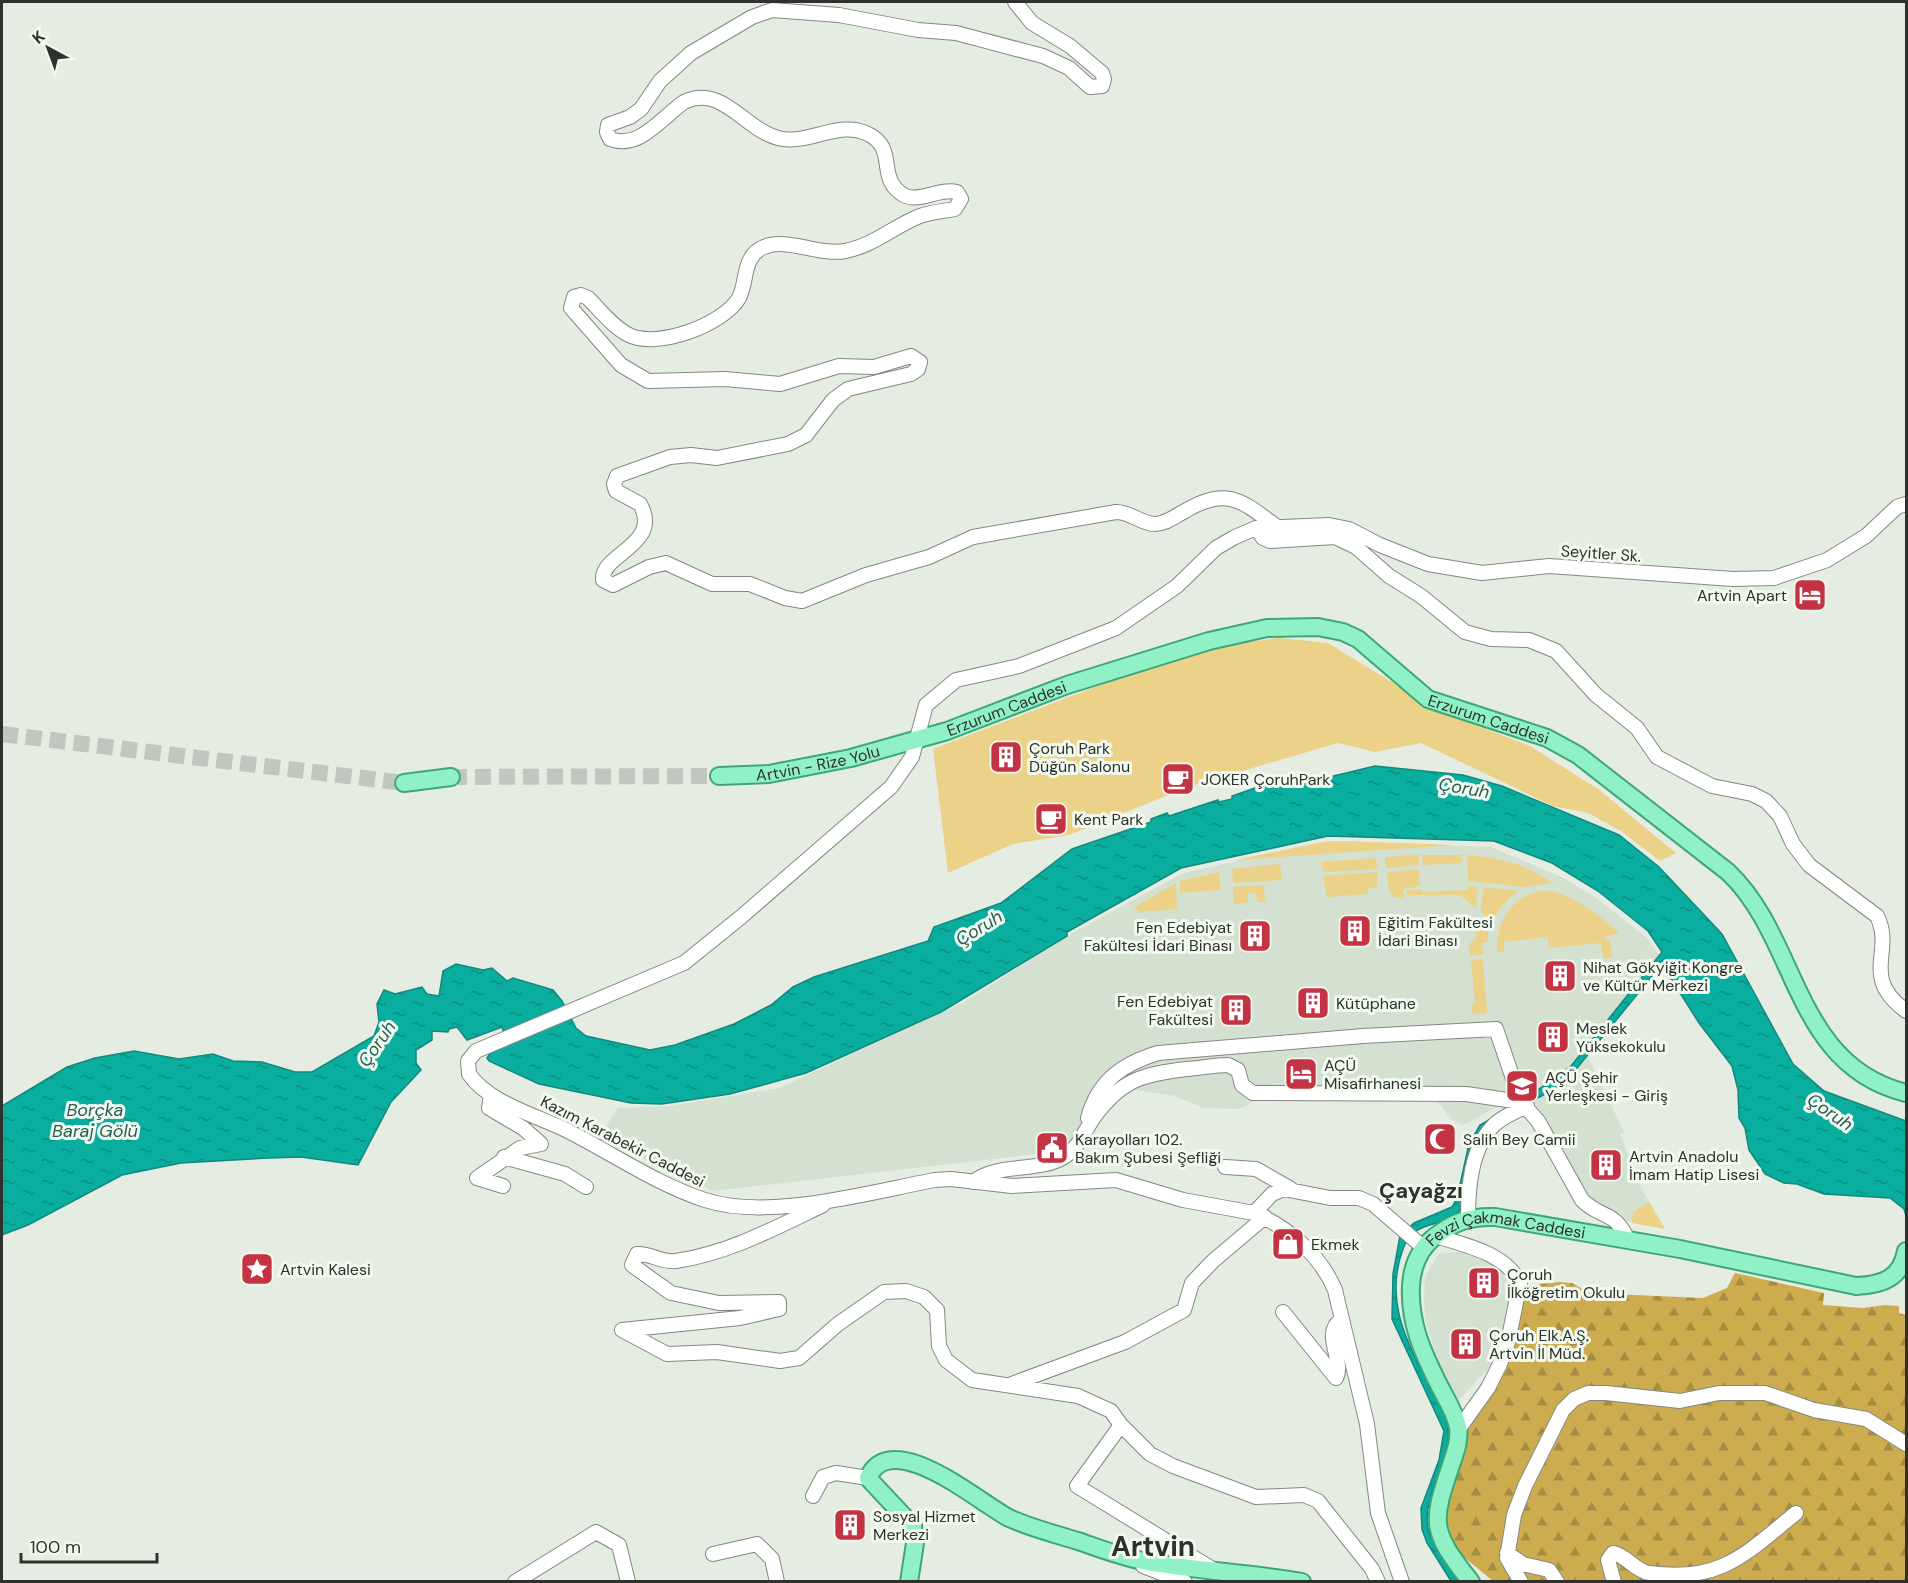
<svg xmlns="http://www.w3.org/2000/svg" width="1908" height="1583" font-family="'DM Sans',sans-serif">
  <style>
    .built { fill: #d4e1d0 }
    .green { fill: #ecd189 }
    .forest { fill: url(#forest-firs) }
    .water { fill: url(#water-ripples); stroke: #14887d; stroke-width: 1.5 }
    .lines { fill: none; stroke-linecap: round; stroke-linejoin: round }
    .major-tunnel { stroke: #c0c7be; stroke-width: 16; stroke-dasharray: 16 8; stroke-linecap: butt }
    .minor-casing { stroke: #828980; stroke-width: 16 }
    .major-casing { stroke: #3ea779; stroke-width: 20 }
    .minor { stroke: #fff; stroke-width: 14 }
    .major { stroke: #90f1c7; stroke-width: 16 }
    .labels { text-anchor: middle; stroke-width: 6; stroke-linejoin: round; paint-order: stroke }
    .street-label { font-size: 16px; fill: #2e312d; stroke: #f2faef }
    .poi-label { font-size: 16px; fill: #2e312d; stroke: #f2faef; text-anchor: start }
    .water-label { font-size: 18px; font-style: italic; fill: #265e56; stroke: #f2faef }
    .district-label { font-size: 22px; font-weight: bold; fill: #2e312d; stroke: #f2faef }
    .town-label { font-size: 28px; font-weight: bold; fill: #2e312d; stroke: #f2faef }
  </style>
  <defs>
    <pattern id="forest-firs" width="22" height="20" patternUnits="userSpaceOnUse" patternTransform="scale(1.5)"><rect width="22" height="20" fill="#ccac4e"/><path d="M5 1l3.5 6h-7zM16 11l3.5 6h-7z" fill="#a68d41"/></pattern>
    <pattern id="water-ripples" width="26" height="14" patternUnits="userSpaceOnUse" patternTransform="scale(1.5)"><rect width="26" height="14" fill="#09ae9f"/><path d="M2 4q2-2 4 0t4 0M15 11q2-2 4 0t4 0" fill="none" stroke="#0a8e82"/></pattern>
  </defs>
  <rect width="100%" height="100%" fill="#e5ede2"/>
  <path class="built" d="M1328 841 1491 847 1562 877 1595 897 1646 937 1659 955 1571 1066 1528 1097 1497 1107 1463 1125 1451 1119 1437 1101 1427 1095 1287 1099 1255 1101 1239 1109 1203 1108 1175 1096 1114 1087 1063 1151 713 1191 598 1138 618 1108 670 1106 779 1088 964 1002 1067 936 1183 873Z
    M1588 1057 1624 1132 1620 1134 1642 1189 1665 1229 1627 1221 1590 1204 1532 1101 1561 1084Z
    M1455 1252H1471L1497 1266 1517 1289 1497 1359 1458 1401 1439 1364 1426 1323 1424 1300 1425 1277 1438 1254Z"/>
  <path class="green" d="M1279 638 1328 643 1439 711 1530 746 1598 789 1676 853 1660 861 1621 831 1588 813 1553 806 1421 743 1375 752 1338 743 1191 786 1069 835 1013 844 948 873 933 749 1103 684 1217 646Z
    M1328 841H1345L1455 845 1235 860Z
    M1419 855V865L1386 868 1385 857Z
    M1422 855H1461L1462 863 1423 865Z
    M1467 855C1491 856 1533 865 1551 883L1525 887 1468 881Z
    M1376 858 1378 869 1323 872 1322 862Z
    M1280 864 1282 880 1233 883 1232 869Z
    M1419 869 1420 886 1403 889 1404 897 1395 898 1389 892 1387 872Z
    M1219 872 1221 890 1180 893V881Z
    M1378 872 1377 887 1369 888 1367 894 1327 897 1323 876Z
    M1176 883 1177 909 1138 912 1134 907Z
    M1264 885 1265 902H1257L1256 893 1248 894V903L1234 904 1233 887Z
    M1468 886 1478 887 1476 908 1460 895H1407L1406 891 1421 889 1422 892 1467 890Z
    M1483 887 1519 891 1506 901 1491 921 1481 912Z
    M1539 891C1565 888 1594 912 1613 927L1619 934 1605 936V940H1610L1612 958H1603L1601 943 1549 948 1548 937 1504 942V952H1497C1496 923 1509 899 1539 891Z
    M1473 917 1488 932V942L1482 943 1483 955H1470L1469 944 1476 938 1475 928 1469 921Z
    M1483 959 1487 1013 1472 1014V1005L1475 1003 1471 960Z
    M1649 1202 1665 1229 1632 1223 1633 1212Z"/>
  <path class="forest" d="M1735 1273 1824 1293 1823 1305 1863 1308 1885 1305 1899 1306V1313L1906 1315V1581H1493L1454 1549 1448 1535 1445 1504 1465 1433 1507 1364 1524 1289 1529 1285 1559 1282 1572 1283 1589 1293 1703 1298 1727 1288Z"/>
  <path class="water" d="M1375 766 1463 775 1502 786 1619 835 1659 867 1722 934 1793 1064 1824 1091 1906 1121V1216L1904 1209 1890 1198 1824 1194 1797 1184 1784 1183 1765 1174 1749 1150 1745 1128 1739 1118 1738 1090 1732 1066 1699 1023 1668 974 1670 965 1666 959 1569 1078 1549 1092 1490 1123 1460 1210C1443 1230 1415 1217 1403 1249 1383 1304 1409 1344 1432 1392 1438 1403 1447 1416 1448 1429 1450 1443 1445 1456 1440 1469 1418 1530 1424 1529 1458 1581H1451L1427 1543 1422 1529 1421 1508 1439 1460 1444 1431 1392 1319 1393 1274 1400 1236 1414 1223 1452 1207 1457 1198 1469 1144 1480 1125 1528 1097 1571 1066 1662 952 1648 931 1598 891 1552 863 1494 841 1328 836 1181 868 1067 932V936L941 1012 806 1073 730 1094 662 1104 631 1103 539 1084 489 1061 487 1058 491 1052 508 1044 502 1027 467 1040 457 1027 449 1029 448 1032 432 1031V1040L416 1050V1063L421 1070 391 1102 358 1165 301 1157 269 1158 181 1163 122 1175 28 1225 2 1235V1106L67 1067 95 1058 134 1051 179 1059 213 1054 233 1061 262 1062 295 1072H312L374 1036 379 1022 377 1004 384 990 395 994 422 987 427 994 439 996 443 971 456 964 483 970 492 968 507 981 513 978 553 990 562 1001 576 1028 586 1036 650 1050 675 1045 734 1024 771 1005 793 987 814 977 928 941 934 927 1001 903 1072 849 1151 822V819L1167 813 1169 816 1218 800 1219 802 1232 799V796L1281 779 1300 784Z"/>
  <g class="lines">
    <path class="major-tunnel" d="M2 734 404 783
      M451 777 719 776"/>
    <g class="minor-casing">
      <path id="minor" d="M1015 2 1032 23 1070 46 1102 73 1104 79 1102 86 1090 87 1069 68 1043 56 956 33 918 30 839 15 772 10 752 17 691 53 660 81 641 109 630 117 608 125 607 132 610 139C640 150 662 117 684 102 722 84 744 129 778 138 807 146 840 119 868 134 895 147 880 172 896 189 914 209 935 187 957 192L961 199 955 209C944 211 931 212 920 216 894 226 873 246 845 251 819 256 787 237 764 247 742 256 748 280 739 298 723 325 657 349 629 335 613 327 600 310 588 298L581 295 574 297 571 308 621 365 648 381 725 379 780 384 839 366 874 367 911 356 920 362 918 369 911 374 848 389 833 400 806 435 788 444 717 458 691 455 670 457 617 476 614 484 616 491 640 504C663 545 600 554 603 580L613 585 649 567 666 563 712 584H750L785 598 802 601 866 575 929 557 973 537 1116 512C1131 512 1141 524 1155 524 1166 524 1175 516 1185 511 1228 485 1243 502 1280 529
        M1256 528 1263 538 1270 541 1335 537 1356 547 1389 576 1421 596 1465 632 1491 639 1529 640 1556 651 1596 695 1637 728 1657 757 1712 786 1752 794 1766 801 1780 816 1793 844 1809 865 1877 916C1895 952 1859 976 1906 1011
        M491 1095 489 1108 523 1128 541 1144 520 1148 477 1178 503 1186
        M1088 1118C1098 1081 1122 1064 1158 1053L1363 1036 1496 1029 1521 1102
        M504 1157 565 1174 586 1187
        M1225 1167 1256 1169 1291 1189
        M973 1182C999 1162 1037 1173 1064 1157 1079 1148 1085 1130 1094 1117 1122 1079 1143 1074 1187 1069 1201 1068 1215 1065 1228 1065L1238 1070 1242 1085 1253 1093 1466 1094 1521 1102 1538 1121 1582 1200C1601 1219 1615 1210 1628 1240
        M823 1205C775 1228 729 1253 676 1261 661 1263 651 1253 637 1254L632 1265 671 1293 719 1303 779 1302V1309L740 1318 622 1330 667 1354 717 1352 780 1361 799 1358 838 1324 884 1292 906 1291 924 1297 937 1310 939 1346 946 1360 972 1380 1078 1396 1111 1411 1121 1425 1150 1454 1173 1466 1256 1497 1304 1495 1318 1501 1372 1569 1378 1582
        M1254 1213 1272 1194 1284 1189 1330 1198H1359L1373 1204 1424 1248
        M1468 1218C1468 1187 1471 1147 1495 1124 1504 1116 1516 1111 1527 1106
        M1436 1236C1464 1245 1506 1253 1520 1283L1508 1342 1500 1364 1488 1388 1458 1430
        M1283 1312 1336 1378C1345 1360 1321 1334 1341 1320
        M1009 1385 1125 1342 1184 1310 1192 1283 1213 1261 1265 1217
        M1121 1425 1077 1486 1214 1570
        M813 1496 823 1477 836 1473 868 1478
        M1507 1553 1523 1564 1549 1570 1557 1582
        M713 1554 757 1544 772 1559 777 1582
        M1143 1566 1185 1582
        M515 1582 596 1532 619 1545 628 1582
        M1402 1582 1378 1513 1367 1424 1335 1290C1321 1256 1288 1227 1254 1213L1183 1200 1116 1180 1012 1186 951 1179 935 1180C870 1192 769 1221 705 1200 656 1184 612 1153 566 1130 535 1115 489 1103 469 1074L468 1061 476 1051 684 963 741 917 891 787 912 757 926 705 956 680 1019 666 1116 628 1177 586 1216 548 1235 537 1256 528 1329 525 1349 529 1380 545 1428 564 1482 573 1549 566 1733 579 1774 578 1827 560 1866 536 1897 507 1906 504
        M1521 1582 1507 1558 1514 1515 1525 1486 1563 1410 1574 1399 1588 1393H1606L1680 1401 1719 1393H1765L1814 1410 1866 1419 1906 1444
        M1614 1582 1608 1560 1613 1553C1626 1555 1634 1570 1649 1573 1721 1583 1745 1554 1796 1513"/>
    </g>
    <g class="major-casing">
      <g id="major">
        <path id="s1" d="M719 776 769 774 851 758 947 731 1067 685 1209 641 1267 628 1318 627 1343 632 1358 639 1428 699 1547 738 1578 755 1728 872C1799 939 1793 1065 1906 1093"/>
        <path d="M404 783 451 777"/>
        <path d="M909 1582 915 1543 913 1526 868 1478C891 1425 981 1504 1009 1518 1031 1528 1055 1534 1078 1541 1101 1549 1124 1558 1148 1562 1199 1571 1251 1573 1302 1582"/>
        <path id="s2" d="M1471 1582C1430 1530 1431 1524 1452 1462 1456 1451 1460 1439 1458 1427 1455 1412 1446 1399 1439 1385 1423 1353 1409 1323 1411 1286 1412 1267 1418 1251 1433 1238 1453 1222 1470 1216 1495 1217L1680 1249 1856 1286C1883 1285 1901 1278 1906 1251"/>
      </g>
    </g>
    <use href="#minor" class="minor"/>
    <use href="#major" class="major"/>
  </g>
  <defs>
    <g id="hotel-square" transform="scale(1.725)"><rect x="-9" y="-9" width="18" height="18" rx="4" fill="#c43343" stroke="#f2faef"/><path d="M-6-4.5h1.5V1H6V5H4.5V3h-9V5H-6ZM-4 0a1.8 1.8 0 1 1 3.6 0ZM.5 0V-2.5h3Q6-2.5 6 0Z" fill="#fff"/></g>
    <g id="building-square" transform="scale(1.725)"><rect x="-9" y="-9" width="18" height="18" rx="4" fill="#c43343" stroke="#f2faef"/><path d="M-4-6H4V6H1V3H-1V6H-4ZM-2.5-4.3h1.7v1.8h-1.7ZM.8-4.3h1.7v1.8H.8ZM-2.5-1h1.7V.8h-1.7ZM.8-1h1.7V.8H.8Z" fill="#fff"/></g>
    <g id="cafe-square" transform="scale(1.725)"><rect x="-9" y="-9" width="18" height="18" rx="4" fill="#c43343" stroke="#f2faef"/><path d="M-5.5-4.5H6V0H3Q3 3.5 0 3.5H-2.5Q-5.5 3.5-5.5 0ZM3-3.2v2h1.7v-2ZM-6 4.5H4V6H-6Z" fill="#fff"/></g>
    <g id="university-square" transform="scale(1.725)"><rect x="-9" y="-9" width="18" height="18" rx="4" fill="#c43343" stroke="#f2faef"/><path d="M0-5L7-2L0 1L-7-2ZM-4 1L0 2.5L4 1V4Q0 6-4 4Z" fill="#fff"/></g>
    <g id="mosque-square" transform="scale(1.725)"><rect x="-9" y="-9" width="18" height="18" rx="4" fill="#c43343" stroke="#f2faef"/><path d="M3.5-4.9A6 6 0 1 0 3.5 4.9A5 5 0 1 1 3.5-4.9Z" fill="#fff"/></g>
    <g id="civic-square" transform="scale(1.725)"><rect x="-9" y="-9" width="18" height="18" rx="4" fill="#c43343" stroke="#f2faef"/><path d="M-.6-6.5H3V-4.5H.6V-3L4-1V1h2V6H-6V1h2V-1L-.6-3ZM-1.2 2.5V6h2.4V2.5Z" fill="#fff"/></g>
    <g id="shop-square" transform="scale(1.725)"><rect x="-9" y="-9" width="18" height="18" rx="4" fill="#c43343" stroke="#f2faef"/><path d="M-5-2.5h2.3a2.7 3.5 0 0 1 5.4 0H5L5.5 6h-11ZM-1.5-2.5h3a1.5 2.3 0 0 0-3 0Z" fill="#fff"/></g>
    <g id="sight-square" transform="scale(1.725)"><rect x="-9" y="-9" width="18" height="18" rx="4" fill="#c43343" stroke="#f2faef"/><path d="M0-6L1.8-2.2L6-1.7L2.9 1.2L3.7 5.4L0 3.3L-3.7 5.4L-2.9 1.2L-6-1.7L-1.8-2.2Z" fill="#fff"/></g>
  </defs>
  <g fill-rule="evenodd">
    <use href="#hotel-square" x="1810" y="595"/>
    <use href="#building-square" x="1006" y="757"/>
    <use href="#cafe-square" x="1178" y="779"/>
    <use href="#cafe-square" x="1051" y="819"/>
    <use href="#building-square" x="1355" y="931"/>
    <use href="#building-square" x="1255" y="936"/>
    <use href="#building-square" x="1560" y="976"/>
    <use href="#building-square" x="1313" y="1003"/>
    <use href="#building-square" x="1236" y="1010"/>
    <use href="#building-square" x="1553" y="1037"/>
    <use href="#hotel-square" x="1301" y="1074"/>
    <use href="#university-square" x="1522" y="1086"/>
    <use href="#mosque-square" x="1440" y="1139"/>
    <use href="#civic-square" x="1052" y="1148"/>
    <use href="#building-square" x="1606" y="1165"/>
    <use href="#shop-square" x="1288" y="1244"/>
    <use href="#sight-square" x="257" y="1269"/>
    <use href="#building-square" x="1484" y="1283"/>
    <use href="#building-square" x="1466" y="1344"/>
    <use href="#building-square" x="850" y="1525"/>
  </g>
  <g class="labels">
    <g class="street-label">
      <text transform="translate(1601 553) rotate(4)" y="6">Seyitler Sk.</text>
      <text dy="6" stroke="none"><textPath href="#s1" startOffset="297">Erzurum Caddesi</textPath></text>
      <text dy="6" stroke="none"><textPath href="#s1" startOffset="819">Erzurum Caddesi</textPath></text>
      <text dy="6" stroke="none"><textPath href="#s1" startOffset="100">Artvin - Rize Yolu</textPath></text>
      <text transform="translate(623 1141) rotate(27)" y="6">Kazım Karabekir Caddesi</text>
      <text dy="6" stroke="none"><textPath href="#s2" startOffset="448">Fevzi Çakmak Caddesi</textPath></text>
    </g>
    <g class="poi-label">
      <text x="1787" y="601" text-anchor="end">Artvin Apart</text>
      <text x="1029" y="754">Çoruh Park<tspan x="1029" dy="18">Düğün Salonu</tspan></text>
      <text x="1201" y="785">JOKER ÇoruhPark</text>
      <text x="1074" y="825">Kent Park</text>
      <text x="1378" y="928">Eğitim Fakültesi<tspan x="1378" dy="18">İdari Binası</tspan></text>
      <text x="1232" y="933" text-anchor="end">Fen Edebiyat<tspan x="1232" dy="18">Fakültesi İdari Binası</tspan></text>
      <text x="1583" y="973">Nihat Gökyiğit Kongre<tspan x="1583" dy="18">ve Kültür Merkezi</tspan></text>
      <text x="1213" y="1007" text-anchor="end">Fen Edebiyat<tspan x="1213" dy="18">Fakültesi</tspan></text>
      <text x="1336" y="1009">Kütüphane</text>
      <text x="1576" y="1034">Meslek<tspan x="1576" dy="18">Yüksekokulu</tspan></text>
      <text x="1324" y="1071">AÇÜ<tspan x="1324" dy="18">Misafirhanesi</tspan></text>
      <text x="1545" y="1083">AÇÜ Şehir<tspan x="1545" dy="18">Yerleşkesi - Giriş</tspan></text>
      <text x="1075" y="1145">Karayolları 102.<tspan x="1075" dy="18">Bakım Şubesi Şefliği</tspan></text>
      <text x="1463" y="1145">Salih Bey Camii</text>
      <text x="1629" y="1162">Artvin Anadolu<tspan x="1629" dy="18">İmam Hatip Lisesi</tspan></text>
      <text x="1311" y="1250">Ekmek</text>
      <text x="280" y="1275">Artvin Kalesi</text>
      <text x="1507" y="1280">Çoruh<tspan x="1507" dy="18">İlköğretim Okulu</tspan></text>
      <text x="1489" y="1341">Çoruh Elk.A.Ş.<tspan x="1489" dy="18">Artvin İl Müd.</tspan></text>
      <text x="873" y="1522">Sosyal Hizmet<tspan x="873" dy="18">Merkezi</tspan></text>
    </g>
    <g class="water-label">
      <text transform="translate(1464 788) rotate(10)" y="6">Çoruh</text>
      <text transform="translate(979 928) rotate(-31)" y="6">Çoruh</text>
      <text transform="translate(377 1044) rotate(-55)" y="6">Çoruh</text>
      <text x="95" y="1116">Borçka<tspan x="95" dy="21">Baraj Gölü</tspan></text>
      <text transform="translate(1830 1112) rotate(35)" y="6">Çoruh</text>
    </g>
    <g class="district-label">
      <text x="1421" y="1198">Çayağzı</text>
    </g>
    <g class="town-label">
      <text x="1153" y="1556">Artvin</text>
    </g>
  </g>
  <rect width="1908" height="1583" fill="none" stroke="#2e312d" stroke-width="6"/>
  <g transform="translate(48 48) rotate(319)" stroke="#f2faef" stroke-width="4.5" paint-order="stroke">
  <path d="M0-4.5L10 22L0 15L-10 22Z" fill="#2e312d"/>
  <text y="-9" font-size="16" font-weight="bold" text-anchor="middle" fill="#2e312d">K</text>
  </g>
  <path d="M21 1553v9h136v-9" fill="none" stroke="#2e312d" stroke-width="3"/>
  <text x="30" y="1553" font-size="18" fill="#2e312d" stroke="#f2faef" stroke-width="4.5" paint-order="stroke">100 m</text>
</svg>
